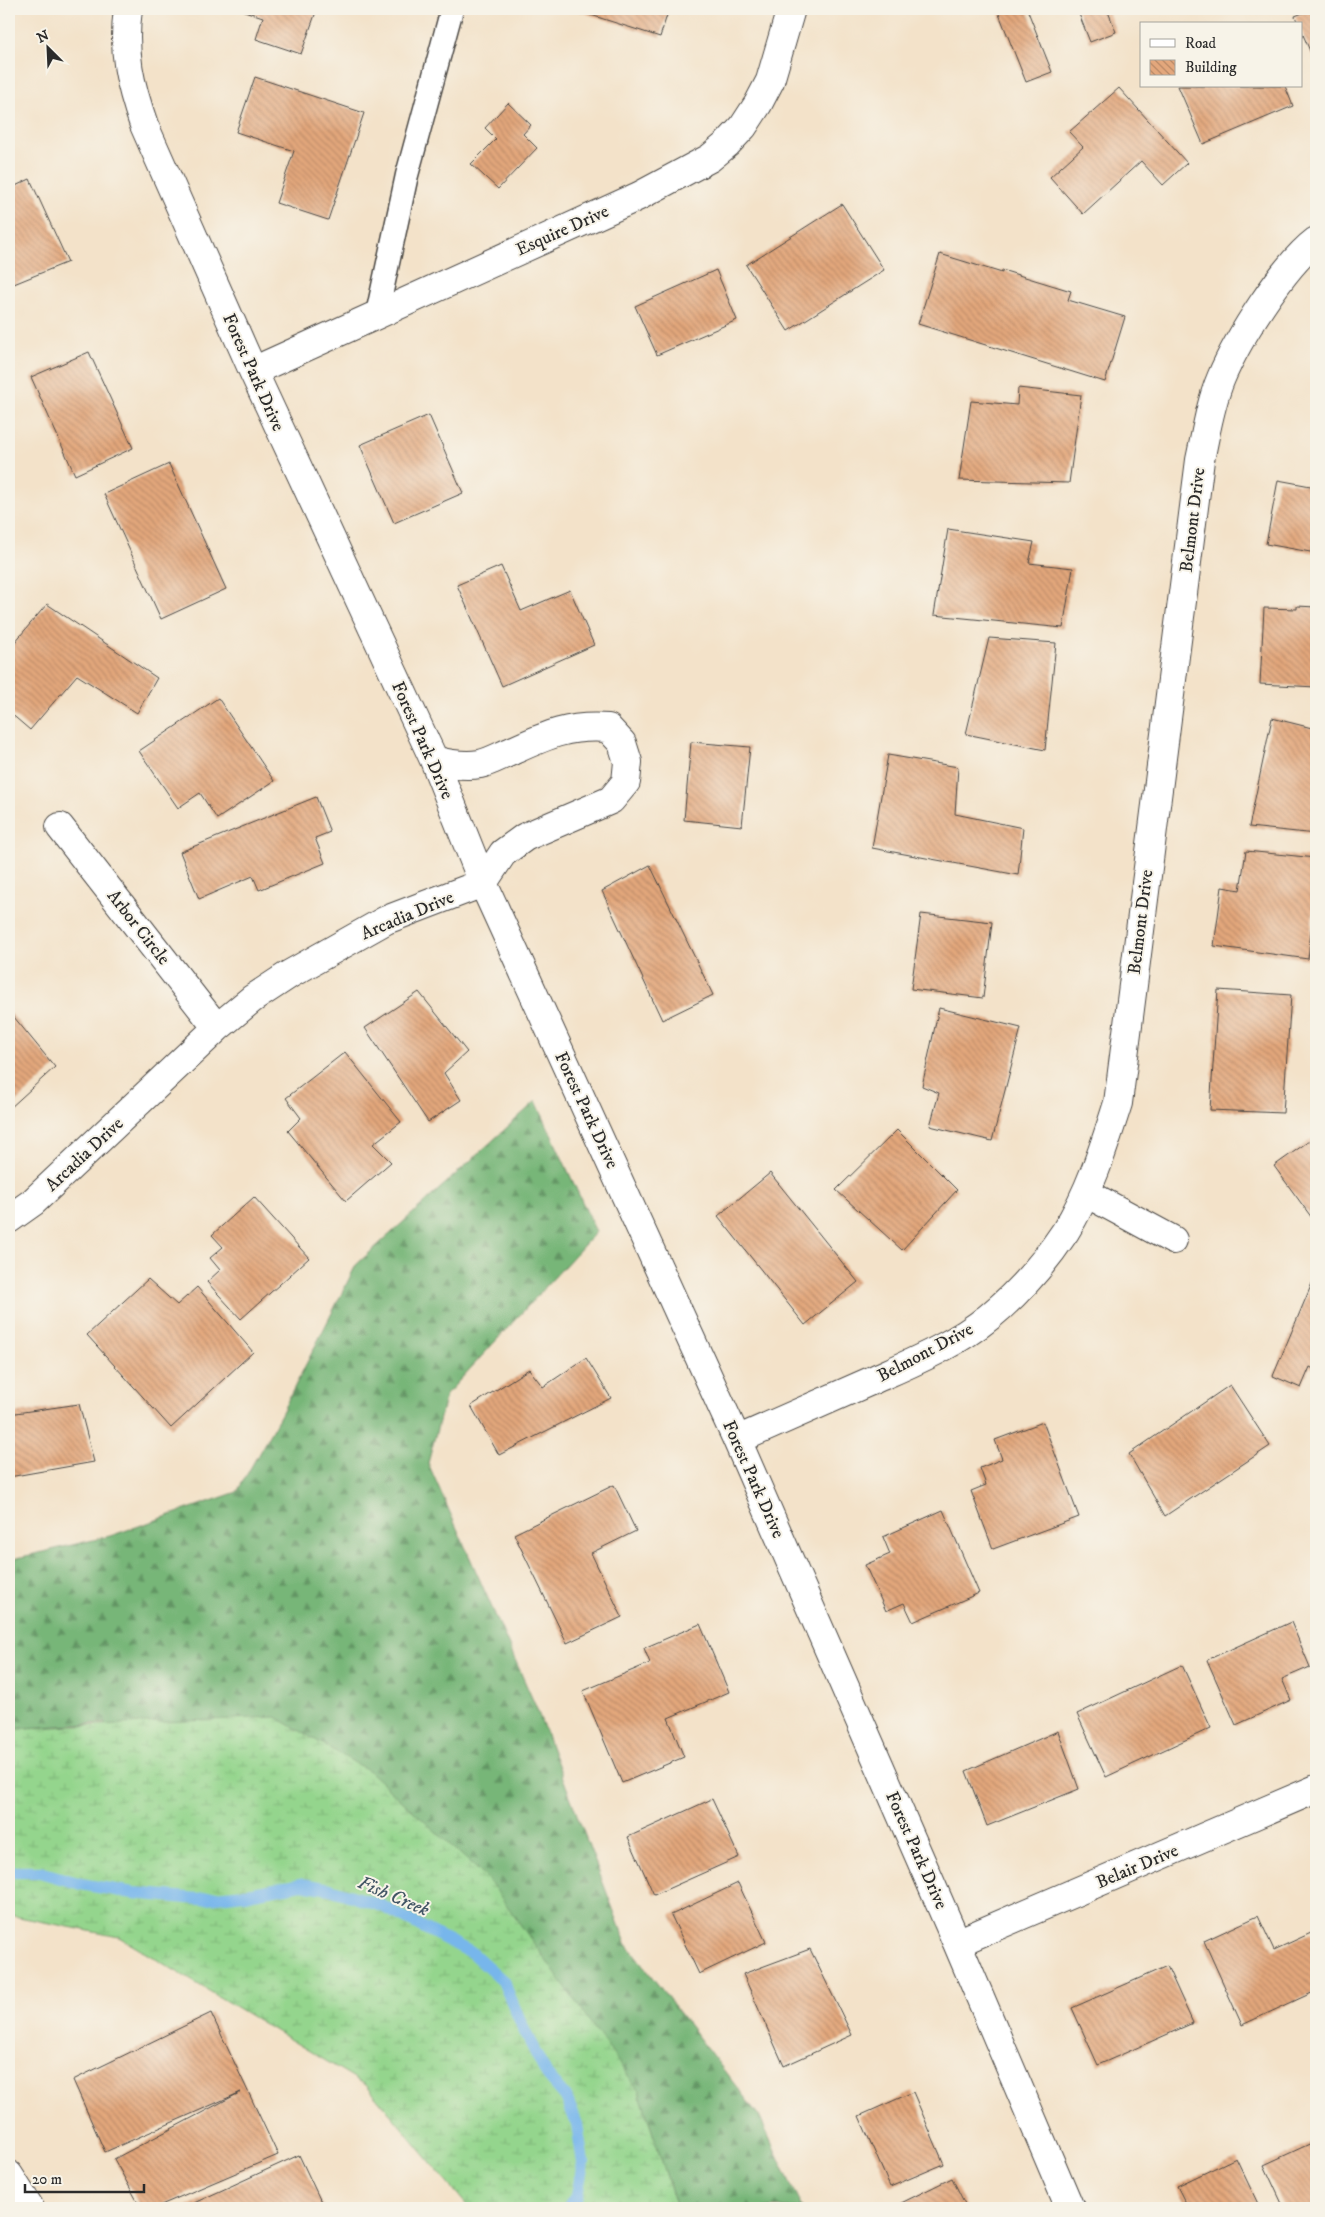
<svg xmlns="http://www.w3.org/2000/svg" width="1325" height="2217" font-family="'IM FELL DW Pica',serif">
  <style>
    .forest { fill: url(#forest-firs); stroke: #517052 }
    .wetland { fill: url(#wetland-marsh); stroke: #60805c }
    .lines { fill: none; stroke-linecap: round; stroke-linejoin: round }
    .stream { stroke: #77b6eb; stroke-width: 12 }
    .building { fill: url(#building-back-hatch) }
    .service-casing { stroke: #494643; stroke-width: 25 }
    .minor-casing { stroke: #494643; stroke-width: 30 }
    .service { stroke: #fff; stroke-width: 22 }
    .minor { stroke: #fff; stroke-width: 28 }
    .labels { text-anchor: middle; stroke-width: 4; stroke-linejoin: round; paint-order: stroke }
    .street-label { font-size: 18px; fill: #2b2b2b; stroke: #f7f3e8 }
    .water-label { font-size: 19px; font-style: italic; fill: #425565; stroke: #f7f3e8 }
  </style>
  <defs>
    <pattern id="forest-firs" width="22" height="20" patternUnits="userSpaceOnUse" patternTransform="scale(1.25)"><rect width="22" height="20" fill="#77b678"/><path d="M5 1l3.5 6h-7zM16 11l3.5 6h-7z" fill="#629463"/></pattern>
    <pattern id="wetland-marsh" width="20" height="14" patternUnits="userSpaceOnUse" patternTransform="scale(1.25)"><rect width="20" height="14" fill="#94d58d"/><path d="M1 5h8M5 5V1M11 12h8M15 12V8" fill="none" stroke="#80b77a"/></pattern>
    <pattern id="building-back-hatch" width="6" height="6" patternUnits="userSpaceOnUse" patternTransform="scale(1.25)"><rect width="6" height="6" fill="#e3a77c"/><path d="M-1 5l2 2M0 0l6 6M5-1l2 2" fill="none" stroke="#b88866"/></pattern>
  </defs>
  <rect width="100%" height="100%" fill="#f7f3e8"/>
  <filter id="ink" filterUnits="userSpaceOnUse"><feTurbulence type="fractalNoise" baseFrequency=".02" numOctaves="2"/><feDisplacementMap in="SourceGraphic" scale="10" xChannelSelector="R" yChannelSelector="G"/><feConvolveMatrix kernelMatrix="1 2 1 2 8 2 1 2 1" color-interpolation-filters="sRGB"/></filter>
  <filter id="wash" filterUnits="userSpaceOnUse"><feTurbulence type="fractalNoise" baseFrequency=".0096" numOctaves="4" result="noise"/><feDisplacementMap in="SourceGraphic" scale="20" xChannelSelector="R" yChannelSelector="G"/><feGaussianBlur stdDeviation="1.12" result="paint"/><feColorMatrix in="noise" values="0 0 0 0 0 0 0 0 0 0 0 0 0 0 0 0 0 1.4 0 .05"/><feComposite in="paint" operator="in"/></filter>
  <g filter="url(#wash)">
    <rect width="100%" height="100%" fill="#f3e2c9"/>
    <path class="forest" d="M536 1101 596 1232 446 1395 428 1463 536 1707 626 1943 759 2116 802 2208H677L639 2091 105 1723 9 1729V1560L110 1536 237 1492 281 1414 356 1265Z"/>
    <path class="wetland" d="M276 1717 369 1771 488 1879 639 2091 677 2208H469L366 2085 119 1937 9 1915V1729Z"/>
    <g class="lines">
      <path class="stream" d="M9 1872H40L81 1884 133 1893 198 1899 253 1893 302 1884 330 1889 382 1906 472 1953 503 1981 525 2032 547 2075 566 2097 577 2124 583 2163 577 2196 569 2208"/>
    </g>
    <g id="blocks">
      <path class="building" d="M238 9H317L301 54 256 39 263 17Z
        M572 9H669L660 37Z
        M997 9H1027L1052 72 1026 82Z
        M1077 9H1107L1116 32 1090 42Z
        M1313 9H1316V65L1301 30V24H1298L1295 16Z
        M255 77 364 113 328 220 276 203 294 151 236 132Z
        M1178 86H1285L1293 106 1203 144Z
        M1119 88 1187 163 1163 185 1141 161 1083 214 1050 177 1083 147 1069 132Z
        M508 103 531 125 523 134 537 148 498 189 471 164 496 139 485 128Z
        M30 179 68 262 9 286V189Z
        M842 204 884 270 788 331 746 265Z
        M940 254 1002 273V270L1071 291 1068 300 1125 317 1105 382 918 324Z
        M716 270 737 320 657 355 635 306Z
        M89 352 133 448 75 475 31 377Z
        M1018 388 1081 395 1069 483 959 480 971 401 1017 405Z
        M429 415 463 493 394 523 360 445Z
        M169 464 226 589 161 619 104 494Z
        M1278 480 1316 487V553L1266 544Z
        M948 529 1034 542 1029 563 1073 568 1063 628 934 615Z
        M501 566 521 611 570 590 594 645 502 686 457 585Z
        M47 604 157 678 137 713 77 675 30 730 9 712V649Z
        M1297 606 1316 607V687L1260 684 1264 608 1297 609Z
        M989 638 1056 643 1045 750 966 734Z
        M218 698 274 781 217 819 200 793 178 808 139 751Z
        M1272 718 1316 729V834L1249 827Z
        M691 742 750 747 742 826 684 820Z
        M888 755 958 767 955 814 1023 828 1018 875 872 848Z
        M316 797 330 832 315 838 325 863 259 890 253 876 199 899 180 852Z
        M1246 851 1316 858V886L1308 959 1214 946 1222 887 1240 890Z
        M650 865 713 995 662 1020 602 891Z
        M921 914 992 922 983 998 911 989Z
        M1218 990 1291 995 1283 1113 1210 1110Z
        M419 992 467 1052 444 1073 461 1100 428 1122 365 1028Z
        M939 1008 1021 1028 992 1141 930 1126 939 1093 922 1086Z
        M9 1011 55 1067 9 1109Z
        M345 1052 401 1122 373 1144 391 1162 346 1201 288 1131 301 1118 286 1098Z
        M897 1130 957 1190 902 1250 836 1190Z
        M1316 1136V1215L1312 1218 1274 1166Z
        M770 1173 858 1282 805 1325 718 1216Z
        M254 1197 309 1258 241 1319 207 1282 220 1270 210 1258 223 1247 212 1235Z
        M1316 1274V1370L1310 1367 1301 1388 1273 1376Z
        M148 1279 177 1305 197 1287 253 1352 171 1428 87 1335Z
        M586 1358 611 1398 499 1455 471 1406 529 1369 543 1387Z
        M1230 1385 1270 1446 1165 1516 1129 1454Z
        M79 1404 94 1462 9 1477V1414Z
        M1043 1422 1079 1517 993 1549 971 1491 986 1485 980 1468 1002 1459 995 1440Z
        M614 1485 636 1531 591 1553 622 1617 567 1643 514 1534Z
        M943 1510 979 1593 913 1622 904 1603 886 1611 865 1565 890 1554 883 1537Z
        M1291 1622 1310 1667 1282 1679 1291 1700 1236 1725 1207 1660Z
        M700 1624 729 1692 668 1718 684 1757 622 1783 583 1691 650 1663 644 1648Z
        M1182 1665 1211 1728 1106 1777 1077 1714Z
        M1058 1731 1079 1789 987 1826 966 1771Z
        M712 1799 739 1857 654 1895 628 1837Z
        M738 1883 766 1942 699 1974 671 1915Z
        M1258 1916 1274 1950 1311 1933 1316 1944V1991L1242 2025 1204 1941Z
        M810 1949 852 2035 784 2066 743 1974Z
        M1167 1966 1193 2023 1098 2065 1072 2008Z
        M211 2013 278 2155 154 2208H141L114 2159 241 2092 105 2152 73 2080Z
        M913 2092 944 2164 890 2187 859 2116Z
        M1316 2141V2208H1284L1264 2165Z
        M299 2155 324 2208H183Z
        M1236 2158 1260 2208H1188L1177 2186Z
        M952 2178 967 2208H891Z"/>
    </g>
  </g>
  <g filter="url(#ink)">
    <use href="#blocks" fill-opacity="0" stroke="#494643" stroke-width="1"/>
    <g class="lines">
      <g class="service-casing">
        <path id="service" d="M377 314 407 175 452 9"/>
      </g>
      <g class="minor-casing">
        <path id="minor" d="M128 9C122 52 130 85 144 125L253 371 434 760 483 883 737 1440 957 1943 1070 2208
          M253 371 639 196 710 158 727 144 743 127 758 104 770 81 791 9
          M60 827 217 1028
          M1086 1193 1173 1240
          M9 1219 33 1202 217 1028 252 999 290 974 386 920 483 883 503 853 525 837 611 800 626 782 628 762 622 743 608 728C568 725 547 735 512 751 502 755 490 762 480 764 464 767 449 764 434 760
          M737 1440C782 1420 827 1400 873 1380 913 1362 955 1345 989 1317 1017 1294 1045 1262 1065 1232 1090 1192 1104 1147 1118 1103L1200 460C1206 433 1210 404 1221 378 1237 340 1283 266 1316 241
          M957 1943 1316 1789
          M9 2175 30 2208"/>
      </g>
      <use href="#service" class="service"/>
      <use href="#minor" class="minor"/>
    </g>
  </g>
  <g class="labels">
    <g class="street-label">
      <text transform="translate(562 230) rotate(-24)" y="6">Esquire Drive</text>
      <text transform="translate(254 372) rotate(66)" y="6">Forest Park Drive</text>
      <text transform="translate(1192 520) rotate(-83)" y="6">Belmont Drive</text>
      <text transform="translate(423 740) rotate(66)" y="6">Forest Park Drive</text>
      <text transform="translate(407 915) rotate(-23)" y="6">Arcadia Drive</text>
      <text transform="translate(1140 922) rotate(-83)" y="6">Belmont Drive</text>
      <text transform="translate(139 927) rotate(52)" y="6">Arbor Circle</text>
      <text transform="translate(587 1110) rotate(65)" y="6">Forest Park Drive</text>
      <text transform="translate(84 1154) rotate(-43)" y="6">Arcadia Drive</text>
      <text transform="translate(925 1352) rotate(-28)" y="6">Belmont Drive</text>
      <text transform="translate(754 1479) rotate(66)" y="6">Forest Park Drive</text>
      <text transform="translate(917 1850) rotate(66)" y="6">Forest Park Drive</text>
      <text transform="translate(1137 1866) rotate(-23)" y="6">Belair Drive</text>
    </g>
    <g class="water-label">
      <text transform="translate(394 1895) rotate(23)" y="7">Fish Creek</text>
    </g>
  </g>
  <rect width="1325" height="2217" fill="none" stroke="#f7f3e8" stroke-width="30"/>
  <rect x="1140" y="22" width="162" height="65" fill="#f7f3e8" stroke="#a5a39c"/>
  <rect x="1150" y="39" width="25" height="8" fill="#ffffff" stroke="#a5a39c"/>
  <text x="1185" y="48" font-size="15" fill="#2b2b2b">Road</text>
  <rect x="1150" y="60" width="25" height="15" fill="url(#building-back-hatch)" stroke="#a5a39c"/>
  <text x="1185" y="72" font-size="15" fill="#2b2b2b">Building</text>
  <g transform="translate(48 48) rotate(336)" stroke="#f7f3e8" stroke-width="4" paint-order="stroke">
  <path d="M0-4L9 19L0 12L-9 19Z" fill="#2b2b2b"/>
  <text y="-8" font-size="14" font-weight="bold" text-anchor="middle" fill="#2b2b2b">N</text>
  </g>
  <path d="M25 2184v8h119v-8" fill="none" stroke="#2b2b2b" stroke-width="2.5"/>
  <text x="32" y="2184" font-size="15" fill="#2b2b2b" stroke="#f7f3e8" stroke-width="4" paint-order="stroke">20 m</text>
</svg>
